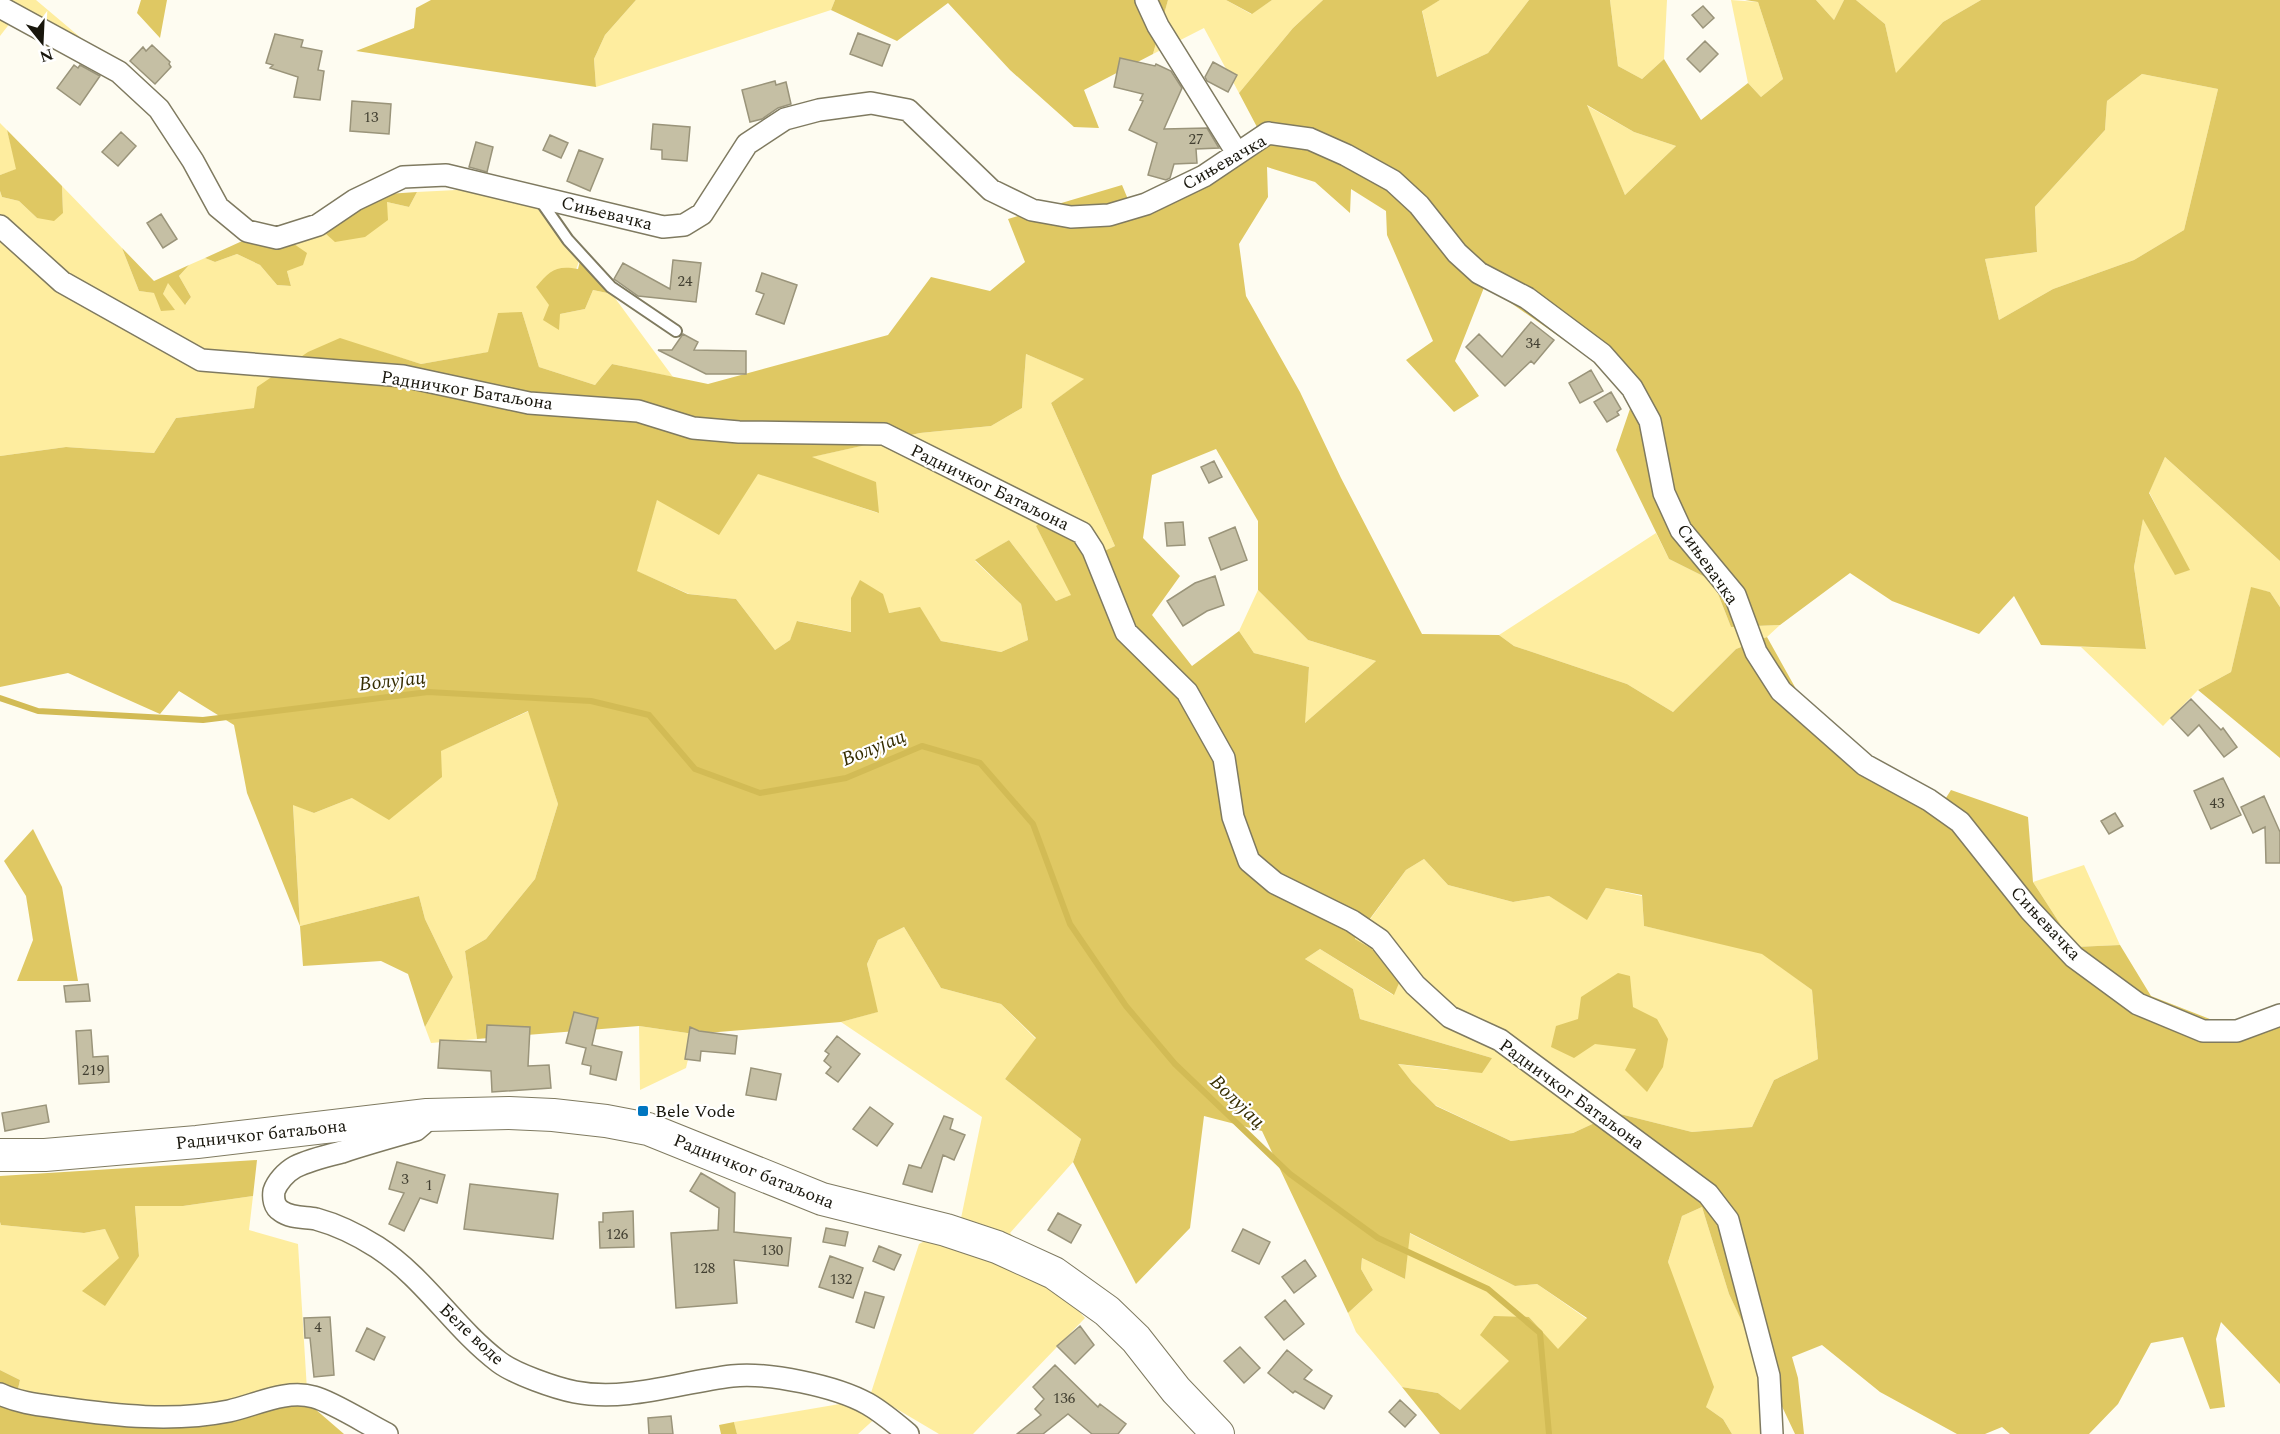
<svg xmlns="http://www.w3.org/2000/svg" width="2280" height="1434" font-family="Spectral,serif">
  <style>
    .green { fill: #feed9f }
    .forest { fill: #dfc863; fill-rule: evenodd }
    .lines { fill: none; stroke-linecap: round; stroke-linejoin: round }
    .stream { stroke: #d2bb55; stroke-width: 6 }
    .building { fill: #c5bfa4; stroke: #9a947a; stroke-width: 1.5 }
    .lane-casing { stroke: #7f7a60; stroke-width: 14 }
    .street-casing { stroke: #7f7a60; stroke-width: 24 }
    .primary-casing { stroke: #7f7a60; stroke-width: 34 }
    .lane { stroke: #fff; stroke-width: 10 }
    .street { stroke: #fff; stroke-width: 21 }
    .primary { stroke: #fff; stroke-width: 32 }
    .poi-dot { fill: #0076c0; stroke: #fff; stroke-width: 2 }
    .labels { text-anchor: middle; stroke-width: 4.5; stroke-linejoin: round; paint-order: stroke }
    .number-label { font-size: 15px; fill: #434032 }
    .street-label { font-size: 18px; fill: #18160c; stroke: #fff }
    .poi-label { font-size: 18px; fill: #18160c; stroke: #fff; text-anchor: start }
    .water-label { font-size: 20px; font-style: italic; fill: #362d00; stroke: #fff }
  </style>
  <rect width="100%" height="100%" fill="#fefcf1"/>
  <path class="green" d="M0 0H36L87 43 21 9 0 36Z
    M636 0H835L831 10 596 87 594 59 605 35Z
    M1168 0H1226L1251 14 1272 0H1323L1293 28 1239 93 1204 28 1153 54Z
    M1440 0H1529L1488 53 1437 77 1422 10Z
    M1610 0H1667L1664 59 1642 79 1618 66Z
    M1731 0 1758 2 1783 79 1761 97 1748 83Z
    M1816 0H1844L1834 20Z
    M1856 0H1981L1943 22 1896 74 1885 24Z
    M2142 74 2218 89 2184 230 2134 260 2053 289 1999 320 1985 259 2037 252 2035 207 2105 130 2107 101Z
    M1586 105 1634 132 1676 146 1625 195Z
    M0 123 7 130 17 169 0 175Z
    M62 186 122 248 139 291 163 294 168 282 186 304 191 297 179 276 189 265 205 258 215 262 237 254 260 265 277 285 291 286 287 271 294 245 325 233 387 202 409 207 417 192 534 186 582 253 560 314 585 309 593 290 612 294 673 377 612 364 595 385 539 367 522 312 489 352 421 364 340 339 255 408 176 418 154 453 66 447 0 456V191L2 197 19 201 37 218 63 213Z
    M1026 354 1085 379 1051 403 1115 546 1087 559 1036 526 1072 595 1056 601 1009 540 975 561 1021 604 1028 640 1001 652 941 641 920 608 889 613 851 598 852 632 798 621 790 640 775 650 736 599 689 594 636 571 657 499 758 473 878 513 811 457 920 433 991 426 1022 408Z
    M2165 457 2280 561V607L2270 592 2251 588 2231 672 2198 690 2163 726 2081 647 2146 648 2134 567 2143 518 2175 574 2189 570 2149 492Z
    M1656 533 1669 559 1713 581 1731 627 1780 625 1767 637 1736 649 1673 712 1627 684 1514 646 1499 635Z
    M1258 590 1308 640 1376 661 1304 724 1309 667 1254 653 1239 631Z
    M529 711 558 804 535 879 486 939 465 951 477 1039 431 1043 425 1027 453 977 425 919 419 896 300 926 293 804 314 813 352 798 440 751Z
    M1424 859 1448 885 1513 902 1549 896 1587 919 1606 888 1642 896 1644 926 1762 953 1812 990 1818 1059 1774 1080 1752 1127 1692 1132 1616 1113 1573 1133 1511 1141 1435 1105 1412 1082 1397 1064 1447 1070 1492 1058 1360 1019 1353 989 1305 959 1320 949 1393 995 1355 940 1406 870Z
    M2084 865 2120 945 2075 947 2033 882Z
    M904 927 941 988 1001 1004 1036 1039 1005 1079 1081 1139 1073 1162 1010 1233 1085 1318 973 1434H939L890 1405 858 1434H737L734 1422 869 1399 919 1244 960 1223 982 1117 841 1022 877 1012 867 964 878 940Z
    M639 1026 694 1034 686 1068 640 1090Z
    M253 1196 249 1230 298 1244 307 1390 129 1427 13 1410 20 1380 0 1370V1222L1 1225 84 1233 105 1229 120 1258 139 1256 135 1206H183Z
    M1702 1207 1729 1294 1782 1402 1778 1434H1732L1723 1419 1706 1407 1668 1262 1682 1216Z
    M1409 1233 1515 1286 1537 1284 1587 1319 1558 1350 1529 1317 1510 1361 1460 1410 1438 1393 1402 1387 1356 1332 1348 1313 1373 1290 1361 1269 1362 1258 1405 1279Z"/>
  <path class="forest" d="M141 0H167L160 38 137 13Z
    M431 0H636L605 35 594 59 596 87 356 51 414 28 416 8Z
    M835 0H1168L1153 54 1084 90 1099 128 1074 127 1010 70 948 3 897 41 831 10Z
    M1226 0H1272L1252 14Z
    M1323 0H1440L1422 11 1437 77 1488 53 1529 0H1610L1618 66 1642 79 1664 59 1701 120 1748 83 1761 97 1783 79 1758 2 1745 0H1816L1834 20 1844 0H1856L1885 24 1896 73 1943 22 1981 0H2280V561L2165 457 2149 493 2190 570 2175 575 2143 519 2134 567 2146 649 2041 645 2014 596 1979 634 1892 601 1850 573 1780 625 1731 627 1713 581 1669 559 1616 450 1632 403 1603 367 1485 285 1455 361 1479 396 1454 412 1406 360 1433 341 1387 235 1386 211 1351 189 1350 213 1315 182 1267 167 1268 197 1239 244 1246 296 1300 392 1341 478 1422 634 1499 635 1514 646 1627 684 1673 712 1736 649 1767 637 1824 739 1935 815 1951 790 2028 817 2033 882 2075 947 2120 945 2151 996 2220 1023 2280 1018V1384L2221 1322 2216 1339 2225 1407 2210 1409 2183 1337 2151 1343 2118 1404 2089 1434H2010L2002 1427 1985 1434H1957L1880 1392 1822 1345 1792 1357 1798 1378 1804 1434H1795L1729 1294 1702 1207 1682 1216 1668 1262 1714 1387 1706 1407 1723 1419 1732 1434H1440L1402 1387 1438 1393 1460 1410 1509 1361 1480 1335 1494 1316 1529 1317 1558 1349 1587 1318 1537 1284 1515 1286 1410 1233 1405 1279 1362 1258 1361 1269 1373 1290 1348 1313 1262 1131 1204 1116 1190 1228 1136 1284 1073 1162 1081 1139 1005 1079 1036 1038 1001 1004 941 988 904 927 878 940 867 964 878 1012 841 1022 694 1034 639 1026 477 1039 465 951 486 939 535 879 558 804 528 711 441 751 442 777 389 820 352 798 314 813 293 805 300 926 419 896 425 919 453 977 425 1027 408 974 381 961 303 966 300 926 247 793 234 725 179 691 160 714 68 673 0 687V456L66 447 154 453 176 418 254 408 257 387 308 352 340 338 421 364 488 352 498 313 522 312 539 367 595 385 612 364 708 384 888 335 931 277 990 291 1025 262 1008 219 1122 185 1135 216 1266 144 1239 93 1293 28ZM2142 74 2218 89 2184 230 2134 260 2053 289 1999 320 1985 259 2037 252 2035 207 2105 130 2107 101ZM1587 105 1634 132 1676 146 1625 195ZM1026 354 1084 379 1051 403 1115 546 1087 559 1056 511 1036 526 1071 595 1056 601 1009 540 975 560 1021 604 1028 640 1001 652 941 641 920 607 889 613 883 594 860 580 851 598V632L797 621 790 640 775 650 736 599 688 594 637 571 657 500 719 535 758 474 879 513 876 482 812 457 920 433 991 426 1022 408ZM1216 449 1258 521V590L1308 640 1376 661 1305 723 1309 667 1254 653 1239 631 1192 666 1152 615 1180 576 1143 538 1152 475ZM1424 859 1448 885 1513 902 1549 896 1587 920 1606 888 1642 895 1644 926 1762 954 1812 990 1818 1059 1774 1080 1752 1127 1692 1132 1616 1113 1573 1133 1511 1141 1436 1106 1412 1082 1398 1064 1482 1073 1492 1058 1360 1019 1353 989 1305 959 1320 949 1394 995 1399 983 1372 949 1355 939 1406 870Z
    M7 130 62 186 63 213 54 221 37 218 19 201 2 197 0 191V175L16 169Z
    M417 192 409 207 387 202 388 220 365 237 335 242 325 233 294 244 307 253 303 265 287 271 291 286 277 285 260 265 237 254 215 262 205 258 240 242 316 215 387 194Z
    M122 248 154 281 189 265 179 276 191 297 185 305 168 283 163 294 175 310 161 311 154 293 139 291Z
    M582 253 612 294 593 290 585 309 560 314 559 330 543 320 549 305 536 287C550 271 555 265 578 269Z
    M2251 587 2270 592 2280 607V758L2198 690 2231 672Z
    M33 829 62 887 78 981H17L33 940 26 896 4 861Z
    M1618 973 1630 976 1633 1007 1657 1019 1668 1039 1663 1067 1647 1092 1625 1070 1636 1049 1595 1044 1574 1058 1551 1047 1556 1026 1578 1019 1581 997Z
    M257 1160 253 1196 183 1206H135L139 1256 105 1306 82 1291 119 1258 105 1229 84 1233 1 1225 0 1222V1176Z
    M0 1370 20 1380 13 1411 129 1427 132 1418 307 1390V1402L344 1434H0Z
    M734 1422 737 1434H721L719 1425Z"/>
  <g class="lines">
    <path class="stream" d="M0 698 38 711 203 720 428 692 591 701 649 715 695 769 760 793 846 778 922 746 980 763 1033 824 1070 924 1126 1006 1175 1064 1290 1174 1378 1238 1488 1289 1540 1333 1549 1434"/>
  </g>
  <path class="building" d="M1703 6 1714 18 1703 28 1692 15Z
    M858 33 890 45 882 66 850 54Z
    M275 34 303 40 301 47 322 51 318 70 324 71 320 100 294 97 298 77 270 68 273 65 266 63Z
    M1705 41 1718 54 1700 72 1687 59Z
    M152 45 170 62 169 64 171 67 155 84 130 61 143 47 146 51Z
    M1120 58 1155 66 1156 64 1171 71 1182 88 1164 129 1207 128 1219 148 1196 149 1197 163 1174 164 1170 178 1166 180 1148 175 1157 143 1129 130 1143 101 1140 100 1143 94 1114 87Z
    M1213 62 1237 75 1228 92 1207 81 1205 77Z
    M74 65 78 68 80 65 100 76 80 105 57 88Z
    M775 81 776 85 786 82 791 104 778 108 762 119 750 122 742 90Z
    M352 101 391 104 389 134 350 131Z
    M653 124 690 127 687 161 662 159V150L651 149Z
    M121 132 136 146 118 166 102 152Z
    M550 135 568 143 561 158 543 150Z
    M476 142 493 147 487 172 469 167Z
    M579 150 603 159 590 191 567 181Z
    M161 214 177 239 163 248 147 223Z
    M673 260 701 263 696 302 638 296 614 279 623 263 670 289Z
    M762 273 797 285 784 324 756 314 764 294 756 291Z
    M1531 322 1554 340 1534 364 1531 361 1505 386 1466 347 1479 334 1502 357Z
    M683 334 698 342 694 350 746 351V374H706L658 350H672Z
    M1591 370 1603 391 1580 403 1569 383Z
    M1611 392 1621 409 1617 412 1619 415 1607 422 1594 402Z
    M1214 461 1222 477 1209 483 1201 467Z
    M1183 522 1185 545 1167 546 1165 523Z
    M1235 527 1247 560 1221 570 1209 538Z
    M1215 576 1224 605 1207 611 1183 626 1167 601 1195 583Z
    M2191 699 2221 730 2223 728 2237 747 2224 757 2199 725 2188 736 2171 718Z
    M2223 778 2241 815 2211 829 2194 791Z
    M2264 796 2280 832V863H2266L2265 827 2253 833 2241 807Z
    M2115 813 2123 826 2109 834 2101 821Z
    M88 984 90 1001 66 1002 64 986Z
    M574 1012 598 1018 592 1045 622 1052 616 1080 590 1074 591 1066 582 1064 586 1048 566 1043Z
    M487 1025 530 1027 528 1066 549 1065 551 1088 492 1092 491 1071 438 1068 440 1040 486 1042Z
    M690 1027 699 1031 737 1036 735 1054 701 1051 700 1061 685 1059Z
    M91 1030 93 1057 108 1056 109 1082 79 1084 76 1031Z
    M837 1036 860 1054 838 1082 826 1073 831 1067 824 1061 829 1054 825 1051Z
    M751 1068 781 1074 776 1100 746 1095Z
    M46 1105 49 1122 5 1131 2 1113Z
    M870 1107 893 1124 877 1146 853 1129Z
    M944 1116 953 1119 950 1129 965 1135 954 1160 943 1155 932 1192 903 1184 909 1165 921 1168Z
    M397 1162 445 1175 437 1203 420 1198 404 1231 389 1224 404 1193 389 1189Z
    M701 1173 735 1193 734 1232 791 1238 788 1266 734 1260 737 1303 676 1308 671 1233 718 1230 719 1208 690 1191Z
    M470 1184 558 1194 553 1239 464 1229Z
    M633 1211 634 1247 600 1248 599 1222H603V1213Z
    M1058 1213 1081 1225 1071 1243 1048 1230Z
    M826 1228 848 1232 845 1246 823 1242Z
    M1243 1229 1270 1242 1259 1264 1232 1251Z
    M879 1246 901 1255 894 1270 873 1261Z
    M830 1256 863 1268 853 1298 819 1287Z
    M1305 1260 1316 1276 1294 1293 1282 1277Z
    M865 1292 884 1297 874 1328 856 1322Z
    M1285 1300 1304 1324 1284 1340 1265 1317Z
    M330 1317 334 1375 314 1377 310 1338H305L304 1318Z
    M1080 1326 1094 1345 1075 1364 1057 1346Z
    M367 1328 385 1337 374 1360 356 1351Z
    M1240 1347 1260 1368 1244 1383 1224 1361Z
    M1287 1350 1312 1370 1304 1379 1332 1396 1324 1409 1295 1391 1293 1393 1268 1373Z
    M1055 1365 1098 1407 1100 1404 1126 1424 1118 1434H1092L1068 1414 1043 1434H1017L1041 1415 1035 1409 1044 1399 1033 1387Z
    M1400 1400 1416 1415 1405 1427 1389 1412Z
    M671 1416 673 1434H649L648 1418Z"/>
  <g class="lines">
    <g class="lane-casing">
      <path id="lane" d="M540 200 568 240 611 287 676 331"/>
    </g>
    <g class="street-casing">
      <path id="street" d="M1146 0 1158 26 1237 153
        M0 7 119 72 159 109 193 161 218 207 247 231 277 238 318 225 355 200 403 177 446 175 663 227 684 225 702 214 747 144 785 119 819 110 871 103 908 110 991 190 1032 210 1071 217 1109 215 1146 204 1204 176 1268 133 1310 139 1346 155 1393 181 1419 205 1457 253 1479 273 1527 298 1602 354 1632 388 1650 421 1664 493 1681 530 1735 595 1756 652 1781 691 1865 765 1929 800 1960 822 2030 910 2074 957 2138 1004 2203 1031H2237L2280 1015
        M0 226 62 282 201 360 403 376 529 403 638 411 693 428 739 432 884 434 1082 533 1093 550 1126 632 1187 692 1224 758 1233 817 1249 861 1275 883 1352 921 1380 940 1415 985 1450 1017 1500 1040 1708 1194 1728 1220 1769 1376 1772 1434
        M425 1119 423 1124 416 1130C391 1137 366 1144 342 1152 326 1156 309 1160 295 1167 286 1172 277 1182 274 1191 273 1198 274 1207 281 1211 290 1218 305 1217 316 1219 338 1225 358 1235 377 1247 425 1278 454 1328 499 1362 515 1374 555 1388 575 1392 627 1402 680 1382 732 1376 768 1372 836 1386 868 1404 882 1412 895 1423 908 1434
        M0 1394C19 1403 41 1405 62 1408 117 1416 174 1422 229 1411 256 1405 286 1389 314 1397 333 1402 367 1424 387 1434"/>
    </g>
    <g class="primary-casing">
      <path id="primary" d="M0 1155H45L197 1142 427 1115 509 1113 553 1115 606 1121 648 1129 822 1199 946 1230 997 1247 1054 1273 1107 1311 1136 1339 1176 1390 1218 1434"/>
    </g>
    <use href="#lane" class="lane"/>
    <use href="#street" class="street"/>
    <use href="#primary" class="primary"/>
  </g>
  <rect class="poi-dot" x="637" y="1105" width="12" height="12" rx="3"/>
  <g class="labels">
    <g class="number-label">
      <text x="371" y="122">13</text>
      <text x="1196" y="144">27</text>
      <text x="685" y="286">24</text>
      <text x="1533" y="348">34</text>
      <text x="2217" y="808">43</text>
      <text x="93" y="1075">219</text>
      <text x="405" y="1184">3</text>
      <text x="429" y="1190">1</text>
      <text x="617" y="1239">126</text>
      <text x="772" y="1255">130</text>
      <text x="704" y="1273">128</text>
      <text x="841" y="1284">132</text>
      <text x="318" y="1332">4</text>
      <text x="1064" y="1403">136</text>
    </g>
    <g class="street-label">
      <text transform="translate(1224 162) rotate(-30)" y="6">Сињевачка</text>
      <text transform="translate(607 213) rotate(14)" y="6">Сињевачка</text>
      <text transform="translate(467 390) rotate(9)" y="6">Радничког Батаљона</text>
      <text transform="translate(990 487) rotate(26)" y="6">Радничког Батаљона</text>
      <text transform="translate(1708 564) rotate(55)" y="6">Сињевачка</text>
      <text transform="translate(2046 923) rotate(47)" y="6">Сињевачка</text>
      <text transform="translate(1572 1094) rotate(36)" y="6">Радничког Батаљона</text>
      <text transform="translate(261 1134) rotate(-6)" y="6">Радничког батаљона</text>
      <text transform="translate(754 1171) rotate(22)" y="6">Радничког батаљона</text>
      <text transform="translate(472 1334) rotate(43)" y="6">Беле воде</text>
    </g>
    <g class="poi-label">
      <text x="655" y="1117">Bele Vode</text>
    </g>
    <g class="water-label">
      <text transform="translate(392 680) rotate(-6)" y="7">Волујац</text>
      <text transform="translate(873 747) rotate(-22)" y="7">Волујац</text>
      <text transform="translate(1238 1101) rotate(44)" y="7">Волујац</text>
    </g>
  </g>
  <g transform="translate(42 42) rotate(162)" stroke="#ffffff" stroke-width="4.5" paint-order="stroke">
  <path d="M0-4.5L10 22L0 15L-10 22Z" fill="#18160c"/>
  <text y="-9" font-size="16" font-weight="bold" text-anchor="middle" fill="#18160c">N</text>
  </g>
</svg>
